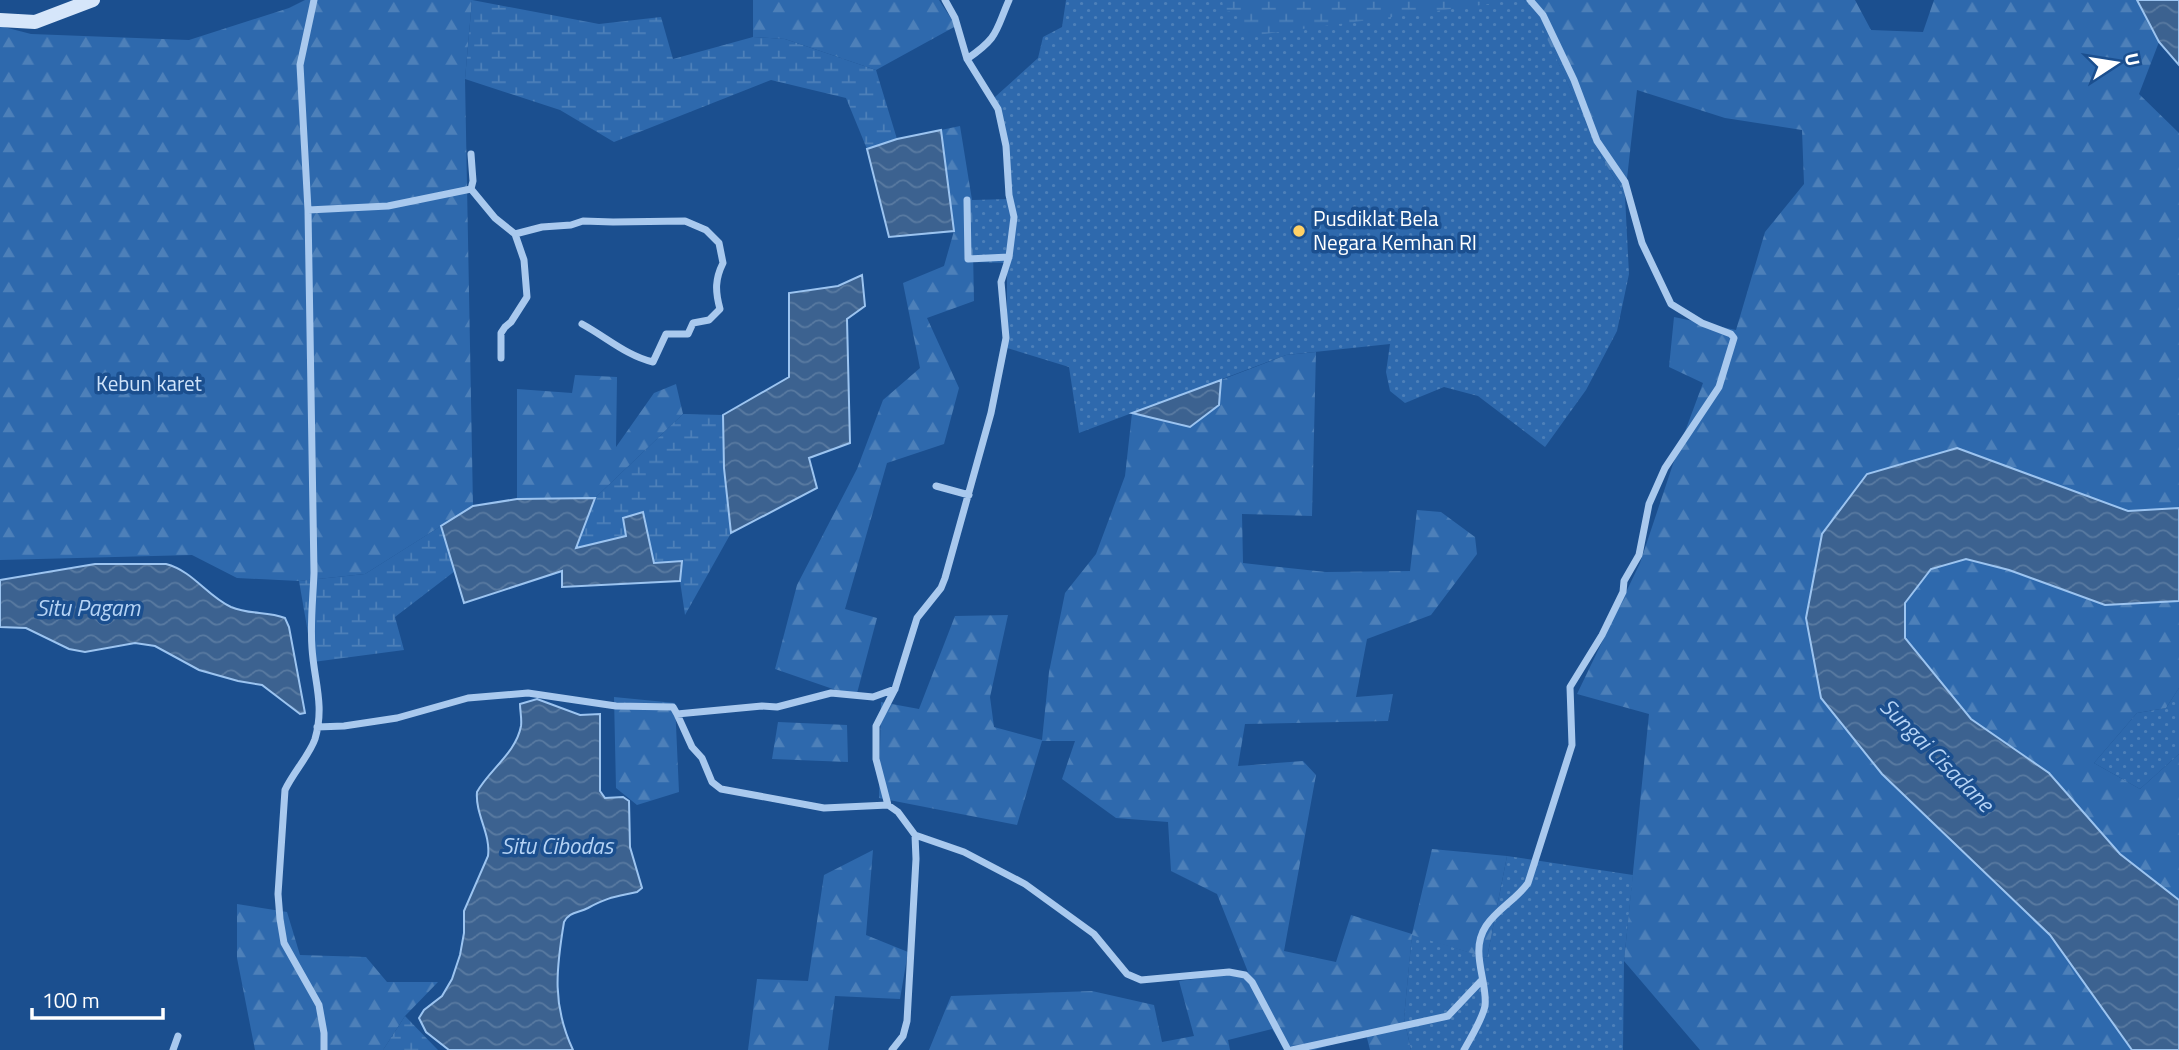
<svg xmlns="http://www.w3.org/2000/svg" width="2179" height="1050" font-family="'Titillium Web',sans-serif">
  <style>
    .grass { fill: url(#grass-dots) }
    .forest { fill: url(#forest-firs) }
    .wetland { fill: url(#wetland-marsh) }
    .water { fill: url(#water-waves); stroke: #9cc4f0; stroke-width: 2 }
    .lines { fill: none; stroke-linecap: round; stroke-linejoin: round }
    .street { stroke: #a9c9ee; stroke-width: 7 }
    .secondary { stroke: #d6e6fa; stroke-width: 14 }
    .poi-dot { fill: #ffd166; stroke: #1b4f8f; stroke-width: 2.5 }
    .labels { text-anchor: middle; stroke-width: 7; stroke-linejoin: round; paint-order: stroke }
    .poi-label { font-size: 21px; fill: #fff; stroke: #1b4f8f; text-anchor: start }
    .park-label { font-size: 21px; fill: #cfe3fa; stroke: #1b4f8f }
    .water-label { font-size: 23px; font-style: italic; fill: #b5d3f5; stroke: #1b4f8f }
  </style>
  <defs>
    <pattern id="grass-dots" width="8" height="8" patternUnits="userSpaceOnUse" patternTransform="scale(1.75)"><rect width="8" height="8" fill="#2e69ad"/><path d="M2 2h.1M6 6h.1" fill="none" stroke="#4d80b9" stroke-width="1.8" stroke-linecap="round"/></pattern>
    <pattern id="forest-firs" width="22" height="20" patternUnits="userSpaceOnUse" patternTransform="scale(1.75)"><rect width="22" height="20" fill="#2e69ad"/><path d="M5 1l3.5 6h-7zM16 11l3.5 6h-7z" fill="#4d80b9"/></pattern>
    <pattern id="wetland-marsh" width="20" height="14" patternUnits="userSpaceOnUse" patternTransform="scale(1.75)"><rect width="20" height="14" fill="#2e69ad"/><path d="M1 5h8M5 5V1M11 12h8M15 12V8" fill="none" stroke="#4d80b9"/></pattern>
    <pattern id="water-waves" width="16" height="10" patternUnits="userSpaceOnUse" patternTransform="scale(1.75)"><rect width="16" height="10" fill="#3c6290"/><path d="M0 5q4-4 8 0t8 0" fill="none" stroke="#597aa1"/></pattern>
  </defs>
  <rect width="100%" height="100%" fill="#1b4f8f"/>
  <path class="grass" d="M1066 0H1524L1532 5 1602 158 1625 196 1629 274 1617 331 1586 390 1545 447 1478 396 1444 387 1405 403 1390 391 1386 372 1390 344 1286 355 1079 433 1069 367 1007 348V263L972 262V200L1011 199 995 97 1038 58 1043 37 1062 27Z
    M2179 688V754L2140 789 2094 763 2137 713 2166 708Z
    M1507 856 1633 875 1624 961 1623 1050H1411L1404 1018 1412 934 1487 958Z"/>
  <path class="forest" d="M305 0H472L465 79 473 506 365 574 299 581 237 578 192 555 0 560V26L31 34 189 40 289 8Z
    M753 0H939L956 26 876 70 785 39 753 37Z
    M1524 0H1855L1871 30 1923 32 1934 0H2137L2159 42 2139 94 2179 133V508L2128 511 1957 448 1867 474 1822 534 1821 698 1882 774 2050 935 2132 1050H1700L1624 961 1649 714 1577 694 1640 563 1673 464 1703 383 1669 367 1674 317 1736 330 1765 232 1804 184 1802 130 1725 118 1637 90 1625 196 1602 158 1532 6Z
    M960 126 972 200 974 301 927 318 959 388 944 444 887 463 845 609 877 618 856 697 775 669 797 585 857 469 883 400 920 368 903 283 944 266 954 231 941 130Z
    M1316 352 1312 516 1242 514 1243 563 1326 572 1410 571 1417 510 1441 512 1475 537 1477 554 1431 615 1367 639 1356 697 1393 694 1388 721 1245 724 1238 766 1303 761 1316 775 1284 951 1336 962 1351 915 1412 934 1432 849 1507 856 1487 958 1412 935 1404 1018 1411 1050H1370L1366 1034 1314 1050H1286L1272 1029 1228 1040 1230 1050H929L951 996 1092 991 1154 1005 1162 1042 1194 1036 1179 981 1248 972 1217 894 1171 871 1168 822 1116 818 1062 779 1075 741H1042L1017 825 879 798 881 702 919 709 955 616 1008 615 990 697 994 727 1042 740 1049 672 1065 593 1096 554 1125 476 1132 413 1190 427 1219 405 1221 380 1286 355Z
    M575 375 617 377 616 447 654 393 676 384 683 414 595 498 517 499V389L572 393Z
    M1966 559 2009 570 2105 605 2179 601V688L2166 708 2137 713 2094 763 2140 789 2179 754V900L2120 854 2049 773 1971 719 1905 638V603L1931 569Z
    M614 697 675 703 679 792 637 805 616 788Z
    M778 722 847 725 848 762 772 759Z
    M873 850 866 935 908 952 900 999 835 996 828 1050H748L757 979 808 981 824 875Z
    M237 904 287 912 300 955 366 957 387 982H438L405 1016 383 1050H255L237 958Z"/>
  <path class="wetland" d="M472 0 599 24 661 17 673 59 753 37 785 39 876 70 897 139 867 149 846 98 771 80 614 142 560 110 465 79Z
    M1222 0H1496V3L1243 37 1237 11 1224 12Z
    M683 414 723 415 731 533 685 615 680 581 682 561 654 563 626 536 575 549 595 498Z
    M441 526 455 571 395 617 404 650 313 662 299 581 365 574Z
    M405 1016 436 1048 438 1050H383Z"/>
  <path class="water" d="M2137 0H2179V65L2159 42Z
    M941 130 954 231 889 237 867 149 897 139Z
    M862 275 865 306 847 319 850 443 809 458 817 488 731 533 724 468 723 415 789 377V293L838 286Z
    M1221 380 1219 405 1190 427 1132 413Z
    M1957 448 2128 511 2179 508V601L2105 605 2009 570 1966 559 1931 569 1905 603V638L1971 719 2049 773 2120 854 2179 900V1050H2132L2050 935 1882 774 1821 698 1806 618 1822 534 1867 474Z
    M595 498 576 548 626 536 623 518 643 512 654 563 682 561 680 581 562 587V571L464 603 441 526 473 506 517 499Z
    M95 564H166C193 571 207 596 231 607 250 615 267 611 285 618L289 627 305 713 300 714 262 685 238 681 199 670 155 646 135 643 85 652 69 649 26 628 0 627V580Z
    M537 699 580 715 600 714V791L605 798 623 797 629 801 630 847 642 888 637 892C615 897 608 897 588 908 578 913 569 912 564 922 556 970 552 1005 573 1050H449L426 1032 419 1018 424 1010 442 996 452 979 460 955 464 933V911L488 856C491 834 475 814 477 792 489 770 516 753 521 726 522 719 520 711 520 704Z"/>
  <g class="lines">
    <path class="street" d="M314 0 300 65 308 210 314 573C313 598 310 624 312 648 314 681 325 705 315 739 310 754 293 773 285 790L278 894 280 919 284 943 319 1005 324 1033V1050
      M967 59C999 37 995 32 1009 0
      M471 154 473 181 471 189 495 218 515 234 524 260 527 297 511 322 505 327 501 333V358
      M967 200 968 259 1009 257
      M308 210 388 206 471 189
      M515 234 542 227 571 225 583 221 613 222 685 221 706 230 719 243 723 263C715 279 715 291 720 309L709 320 693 323 688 334H666L653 362C627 356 606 337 582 324
      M936 486 969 495
      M677 714 692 747 702 758 712 782 721 789 824 808 888 805 898 812 915 835 964 852 1025 884 1094 934 1127 974 1141 980 1229 972 1245 975 1252 982 1288 1050
      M317 727 344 726 397 718 468 698 528 693 616 706 673 707 677 714 762 706 777 707 831 693 873 697 895 689
      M888 805 876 759V726L895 689 917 618 941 588 945 578 991 413 1006 338 1001 282 1009 257 1014 217 1009 195 1006 146 998 109 967 59 955 18 945 0
      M173 1050 178 1036
      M892 1050 903 1036 907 1021 916 859 915 835
      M1292 1050 1448 1016 1481 981
      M1464 1050C1471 1037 1482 1020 1485 1006 1488 981 1469 952 1486 926 1497 909 1516 900 1528 883L1572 745 1570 687 1602 635 1623 592 1624 581 1639 555 1649 504 1665 468 1719 387 1734 338 1731 334 1702 323 1671 304 1642 243 1625 182 1597 141 1574 80 1543 15 1530 0"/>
    <path class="secondary" d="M0 20 35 22 93 0"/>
  </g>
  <circle class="poi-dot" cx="1299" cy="231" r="7"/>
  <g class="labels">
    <g class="poi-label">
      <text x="1313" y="226">Pusdiklat Bela<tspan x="1313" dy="24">Negara Kemhan RI</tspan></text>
    </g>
    <g class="park-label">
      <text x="149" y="391">Kebun karet</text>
    </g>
    <g class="water-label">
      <text x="88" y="616">Situ Pagam</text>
      <text transform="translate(1937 755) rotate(45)" y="8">Sungai Cisadane</text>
      <text x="557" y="854">Situ Cibodas</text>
    </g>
  </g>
  <g transform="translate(2116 63) rotate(78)" stroke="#1b4f8f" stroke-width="5" paint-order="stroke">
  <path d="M0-5L12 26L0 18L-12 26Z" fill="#ffffff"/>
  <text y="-10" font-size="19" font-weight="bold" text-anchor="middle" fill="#ffffff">U</text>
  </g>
  <path d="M32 1008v10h131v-10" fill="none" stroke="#ffffff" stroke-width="3.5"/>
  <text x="42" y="1008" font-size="21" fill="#ffffff" stroke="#1b4f8f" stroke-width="5" paint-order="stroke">100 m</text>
</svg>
